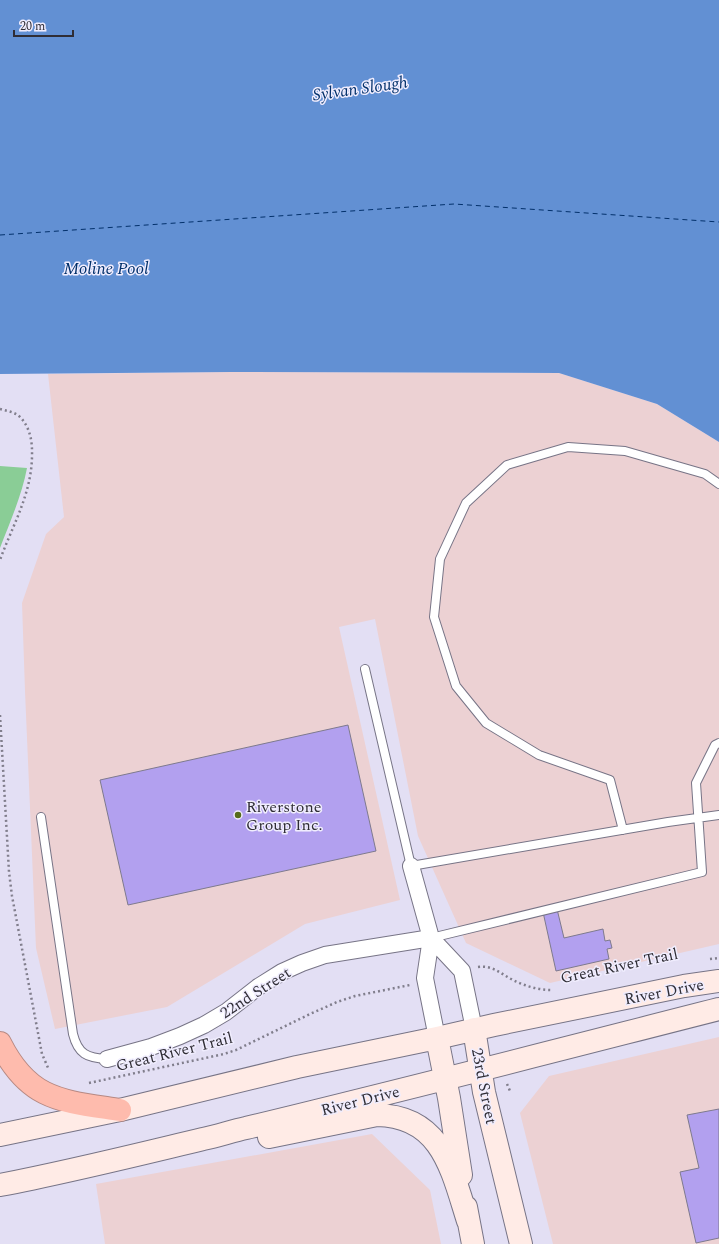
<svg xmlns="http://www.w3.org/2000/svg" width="719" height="1244" font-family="Spectral,serif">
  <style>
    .industrial { fill: #ecd1d3 }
    .green { fill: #8acd96 }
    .water { fill: #6290d3 }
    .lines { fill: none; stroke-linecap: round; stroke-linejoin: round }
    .ferry { stroke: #02306b; stroke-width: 1; stroke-dasharray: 5 4; stroke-linecap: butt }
    .building { fill: #b2a0ef; stroke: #7e7a8d }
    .lane-casing { stroke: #777486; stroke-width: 10 }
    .street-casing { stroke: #777486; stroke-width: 18 }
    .secondary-casing { stroke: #777486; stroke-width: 24 }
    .highway-casing { stroke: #b68983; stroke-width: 24 }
    .path { stroke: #817e8c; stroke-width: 2.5; stroke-dasharray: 2 3; stroke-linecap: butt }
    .lane { stroke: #fff; stroke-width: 8 }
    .street { stroke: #fff; stroke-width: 16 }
    .secondary { stroke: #ffebe6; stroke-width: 22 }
    .highway { stroke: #febbad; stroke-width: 22 }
    .poi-dot { fill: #556b1a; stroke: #f0edfe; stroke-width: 1.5 }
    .labels { text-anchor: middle; stroke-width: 3; stroke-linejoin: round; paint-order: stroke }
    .poi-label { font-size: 16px; fill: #2f2d35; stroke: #f0edfe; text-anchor: start }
    .street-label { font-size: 16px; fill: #2f2d35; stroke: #f0edfe }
    .water-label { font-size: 17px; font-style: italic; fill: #02306b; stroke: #f0edfe }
  </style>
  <rect width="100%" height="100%" fill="#e3dff4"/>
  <path class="industrial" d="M230 372 559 373 657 404 719 442V944L550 983 466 943 418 836 375 619 339 627 400 900 305 924 167 1007 55 1029 36 948 25 691 22 603 46 534 64 517 48 374Z
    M719 1037V1244H553L520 1113 549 1076Z
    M372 1134 430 1190 441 1244H105L96 1184Z"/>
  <path class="green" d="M0 466 27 468C22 495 10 522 0 548Z"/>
  <path class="water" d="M0 0H719V442L657 404 559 373 230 372 0 374Z"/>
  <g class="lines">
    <path class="ferry" d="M0 235 454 204 719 222"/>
  </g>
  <path class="building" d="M348 725 376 851 128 905 100 780Z
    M557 909 564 938 603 929 605 941 610 940 612 948 607 949 609 959 556 971 543 912Z
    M719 1109V1238L696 1243 680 1172 699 1168 687 1115Z"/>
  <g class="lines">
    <g class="lane-casing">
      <path id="lane" d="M365 669 411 866 668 822 719 815
        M41 817 73 1034C78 1054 87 1058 107 1059
        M623 830 610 780 539 755 486 723 456 686 434 617 440 559 466 503 507 465 568 447 625 451 705 474 719 484
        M431 938 702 872 696 783 715 745 719 743"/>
    </g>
    <g class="street-casing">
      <path id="street" d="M411 866 431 938 425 978 437 1038
        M431 938 462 971 474 1029
        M107 1059 151 1047 180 1036 204 1025 226 1012 258 987 282 972 302 963 325 955 431 938"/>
    </g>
    <g class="secondary-casing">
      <path id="secondary" d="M474 1029 484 1092 521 1244
        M437 1038 449 1098 461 1175
        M0 1135 120 1110 297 1067 437 1038 494 1025 684 986 719 981
        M269 1137 377 1115C442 1116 452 1171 468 1221
        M0 1185C68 1172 136 1155 203 1139 218 1136 232 1131 246 1128 404 1090 562 1049 719 1009
        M466 1207 473 1244"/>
    </g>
    <g class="highway-casing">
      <path id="highway" d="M0 1043C29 1101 62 1101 120 1110"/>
    </g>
    <path class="path" d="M0 409C7 411 15 412 20 417 29 426 32 439 32 451 33 492 13 524 0 560
      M0 715 9 872 12 896 42 1054 49 1070
      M710 959 719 958
      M478 967C493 965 501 974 513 980 525 986 538 990 552 990
      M89 1083 224 1054 236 1050 310 1014 337 1002 355 996 410 985
      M507 1084 510 1091"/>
    <use href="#lane" class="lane"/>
    <use href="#street" class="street"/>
    <use href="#secondary" class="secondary"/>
    <use href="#highway" class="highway"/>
  </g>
  <circle class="poi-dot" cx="238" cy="815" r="4"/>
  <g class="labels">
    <g class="poi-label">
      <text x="246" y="812">Riverstone<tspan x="246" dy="18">Group Inc.</tspan></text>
    </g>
    <g class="street-label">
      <text transform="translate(619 965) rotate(-12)" y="6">Great River Trail</text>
      <text transform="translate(664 991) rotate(-11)" y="6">River Drive</text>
      <text transform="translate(255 992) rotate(-33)" y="6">22nd Street</text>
      <text transform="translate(174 1051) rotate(-14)" y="6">Great River Trail</text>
      <text transform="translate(485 1086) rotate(79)" y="6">23rd Street</text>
      <text transform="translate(360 1100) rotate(-14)" y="6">River Drive</text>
    </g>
    <g class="water-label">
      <text transform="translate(360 88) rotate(-8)" y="6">Sylvan Slough</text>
      <text x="106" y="274">Moline Pool</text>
    </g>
  </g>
  <path d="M14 30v6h59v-6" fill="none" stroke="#2f2d35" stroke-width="2"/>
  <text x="20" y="30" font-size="12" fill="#2f2d35" stroke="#f0edfe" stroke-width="3" paint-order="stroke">20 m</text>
</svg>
